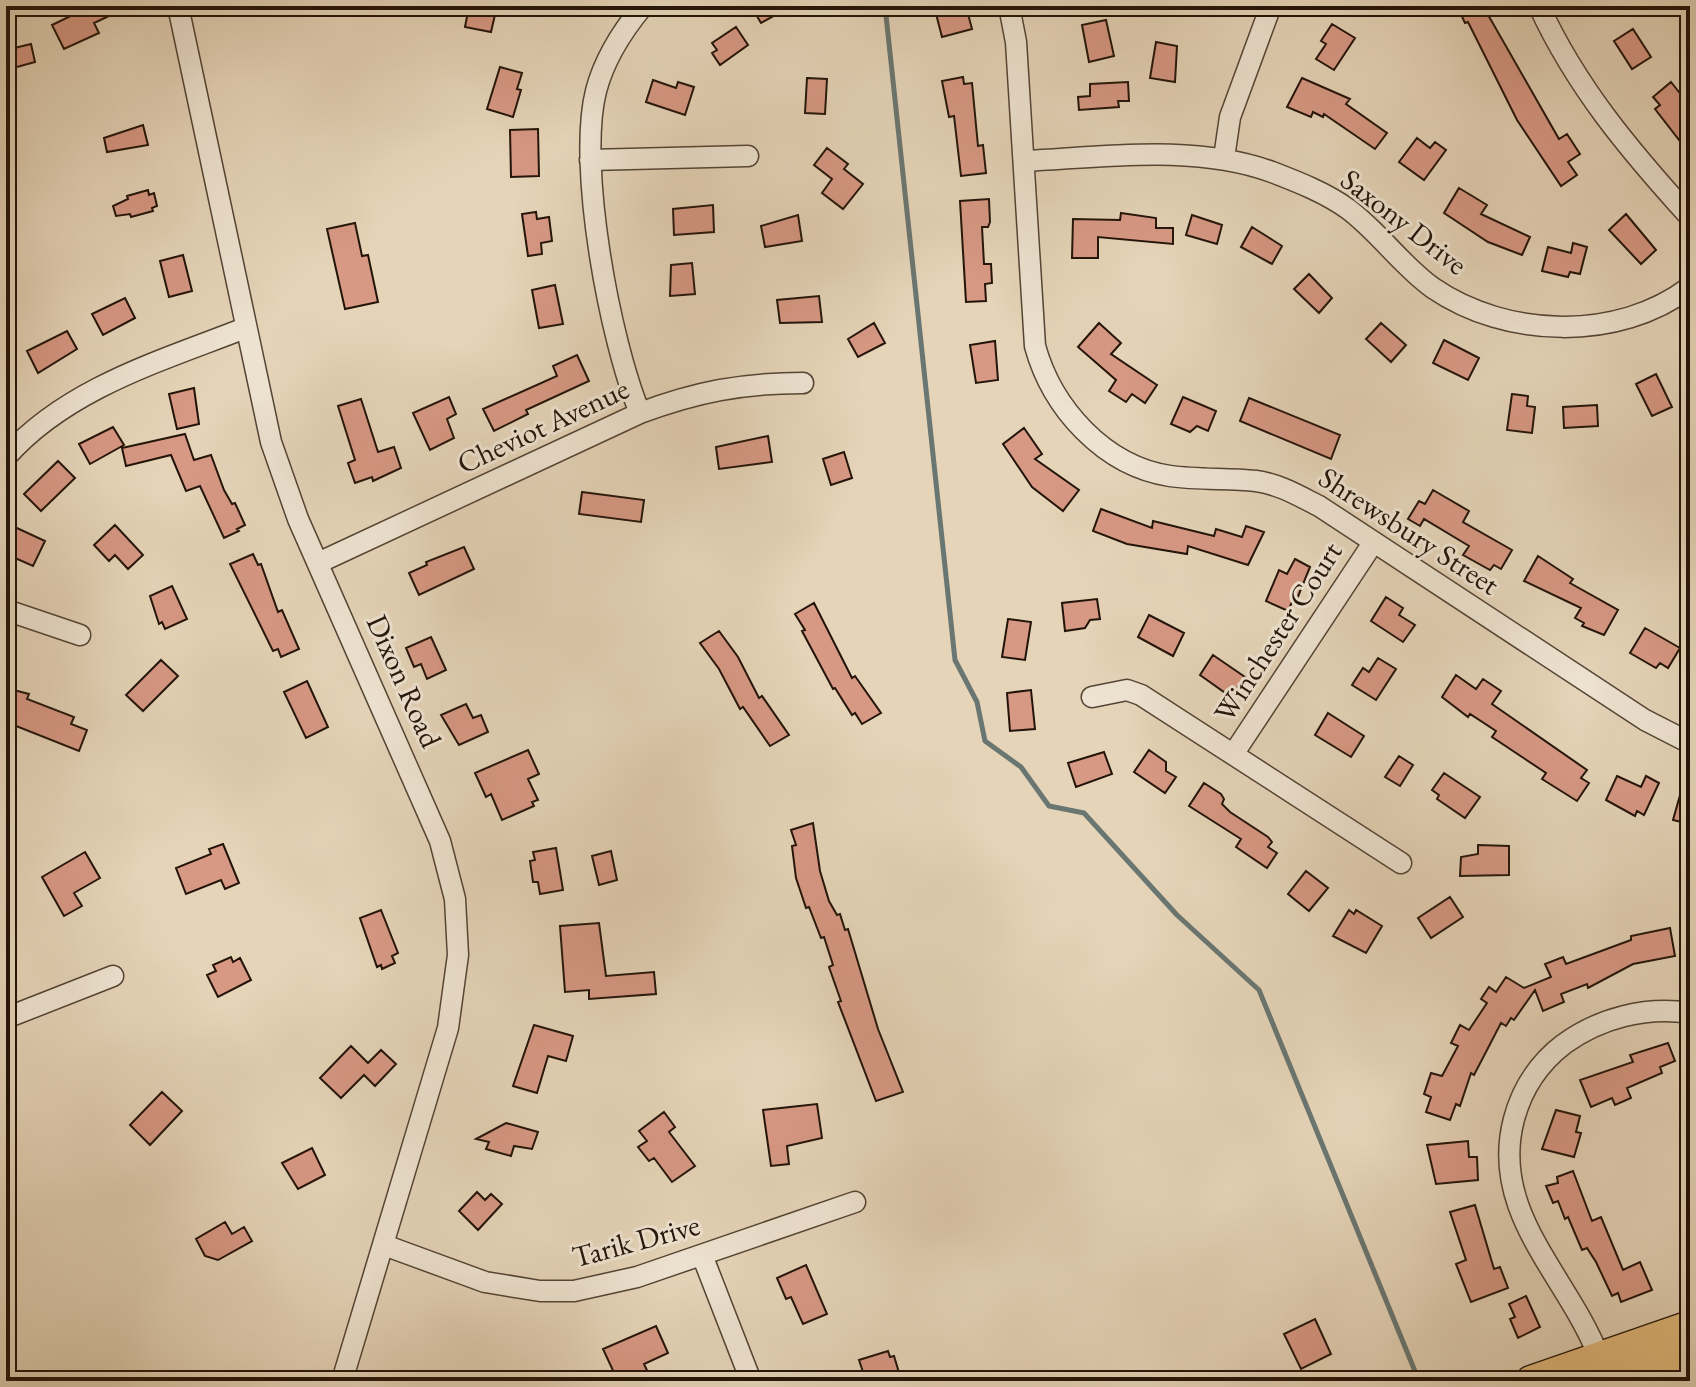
<svg xmlns="http://www.w3.org/2000/svg" width="1696" height="1387" font-family="'EB Garamond',serif">
  <style>
    .lines { fill: none; stroke-linecap: round; stroke-linejoin: round }
    .stream { stroke: #697671; stroke-width: 5 }
    .building { fill: #d79884; stroke: #231409; stroke-width: 2 }
    .street-casing { stroke: #544435; stroke-width: 23 }
    .primary-casing { stroke: #231409; stroke-width: 33 }
    .street { stroke: #eee3d1; stroke-width: 20 }
    .primary { stroke: #e2ba7c; stroke-width: 30 }
    .labels { text-anchor: middle; stroke-width: 6; stroke-linejoin: round; paint-order: stroke }
    .street-label { font-size: 30px; fill: #231409; stroke: #eee3d1 }
  </style>
  <rect width="100%" height="100%" fill="#e5d4b8"/>
  <filter id="stains"><feTurbulence type="fractalNoise" baseFrequency=".0025" numOctaves="4"/><feColorMatrix values="0 0 0 0 .2 0 0 0 0 .09 0 0 0 0 .02 0 0 0 .5 -.17"/></filter>
  <radialGradient id="worn" r=".72"><stop offset=".6" stop-color="#630" stop-opacity="0"/><stop offset="1" stop-color="#630" stop-opacity=".3"/></radialGradient>
  <g class="lines">
    <path class="stream" d="M885 6 955 660 977 702 985 741 1021 767 1049 806 1084 813 1177 915 1259 990 1419 1381"/>
  </g>
  <path class="building" d="M91 6H104L109 16 94 23 99 33 64 49 52 25Z
    M469 6H497L491 32 465 27Z
    M751 6H792L761 23Z
    M934 6H957L958 12 967 10 972 29 942 37Z
    M1457 6H1483L1559 139 1567 134 1580 154 1568 162 1577 175 1561 186 1517 120 1468 22 1465 23Z
    M1106 20 1114 56 1089 62 1082 25Z
    M1332 24 1355 38 1334 70 1316 59 1326 44 1321 41Z
    M736 27 748 45 720 65 712 53 717 50 712 43Z
    M1633 29 1651 57 1632 69 1614 41Z
    M1156 42 1177 46 1175 82 1150 78Z
    M31 44 35 62 6 70V50Z
    M500 67 522 73 517 89 521 90 513 117 487 109Z
    M963 77 964 84 972 83 978 146 983 145 986 173 961 176 954 116 949 117 942 81Z
    M807 78 827 79 825 114 805 113Z
    M1302 78 1350 99 1346 104 1387 133 1375 149 1324 114 1323 117 1313 112 1311 117 1287 107Z
    M653 80 676 88 678 82 694 87 685 115 646 102Z
    M1128 82 1129 101H1118L1119 107 1079 110 1078 97 1090 96V84Z
    M1671 82 1690 106V154L1655 109 1660 105 1653 97Z
    M143 125 148 145 107 152 104 138Z
    M538 129 539 176 511 177 510 130Z
    M1417 138 1430 148 1435 142 1446 150 1424 180 1399 162Z
    M827 148 848 164 844 169 863 184 843 209 822 193 832 179 814 165Z
    M1459 188 1487 205 1481 214 1530 237 1522 255 1488 242 1444 213Z
    M148 190 149 195 154 193 157 206 152 208 153 211 131 217 130 214 116 216 113 206 128 199 127 196Z
    M989 199 990 222 988 227H982L984 264H991L992 283 985 284 986 301 966 302 960 201Z
    M713 205 714 232 674 235 673 209Z
    M536 212 537 219 549 217 552 241 541 243 542 254 528 256 522 214Z
    M1121 213 1156 218V228H1173V244L1098 237V258H1072L1073 219 1120 220Z
    M1626 214 1656 250 1641 264 1609 230Z
    M798 215 802 241 765 247 761 226Z
    M1192 215 1222 225 1217 244 1186 235Z
    M355 223 362 256 368 255 378 302 345 309 327 229Z
    M1252 227 1282 246 1272 264 1241 247Z
    M1573 243 1587 247 1580 274 1570 272 1568 277 1542 271 1548 247 1571 253Z
    M183 255 192 291 169 297 160 261Z
    M692 263 695 294 670 296 671 265Z
    M1309 274 1332 298 1319 313 1294 289Z
    M555 285 563 324 539 328 532 290Z
    M819 296 822 322 780 323 777 300Z
    M125 298 135 318 103 335 92 314Z
    M874 323 885 343 858 357 848 339Z
    M1099 323 1121 343 1111 354 1157 385 1145 403 1132 394 1126 402 1109 391 1116 380 1078 347Z
    M1381 323 1406 345 1391 362 1366 339Z
    M67 331 77 349 38 373 27 351Z
    M1444 340 1479 358 1468 380 1433 363Z
    M995 341 998 380 976 383 970 345Z
    M577 355 589 381 526 410 528 414 494 431 483 409 557 376 553 366Z
    M1656 374 1672 407 1652 416 1636 384Z
    M194 388 199 424 177 429 169 394Z
    M1512 394 1528 396 1527 406 1535 407 1532 433 1507 430Z
    M449 397 456 414 447 419 454 438 430 450 413 413Z
    M1183 397 1216 411 1208 431 1197 426 1190 432 1171 424Z
    M1249 398 1340 435 1331 459 1240 421Z
    M361 399 378 452 394 447 401 468 373 481 372 477 355 483 348 463 355 460 338 406Z
    M1597 405 1598 426 1564 428 1563 407Z
    M113 427 124 445 90 464 79 444Z
    M1024 428 1042 454 1035 459 1079 490 1063 511 1032 487 1003 444Z
    M185 434 194 460 211 455 224 490 232 504 235 503 245 525 237 529 239 531 224 538 200 486 186 491 171 455 126 466 122 448Z
    M768 436 772 462 719 469 716 447Z
    M844 452 852 478 831 485 823 459Z
    M58 461 75 478 41 511 24 494Z
    M1433 490 1469 511 1463 522 1512 550 1501 569 1494 565 1490 570 1463 555 1469 546 1424 519 1420 526 1408 519 1419 501 1425 504Z
    M582 492 644 500 641 522 579 514Z
    M1101 509 1152 528 1153 521 1214 536 1216 529 1242 537 1246 526 1264 532 1248 565 1188 546 1187 554 1127 544 1093 531Z
    M6 523 45 541 33 566 6 554Z
    M115 525 143 555 128 569 115 555 109 561 94 545Z
    M464 547 474 569 419 595 409 573 427 565 426 562Z
    M253 554 258 565 261 564 278 612 282 610 299 649 281 657 278 649 273 651 230 564Z
    M1538 556 1573 579 1570 583 1618 610 1604 635 1582 626 1584 623 1575 618 1581 608 1524 581Z
    M1295 559 1310 567 1295 604 1292 602 1288 611 1266 601 1279 570 1287 574Z
    M172 586 187 619 165 629 162 622 159 624 150 596Z
    M1386 597 1403 608 1399 615 1415 625 1403 642 1371 621Z
    M1097 599 1100 619 1090 620 1085 628 1065 631 1062 603Z
    M814 603 852 678 855 676 881 713 862 724 855 713 852 715 835 688 833 689 802 631 805 630 795 614Z
    M1149 615 1184 633 1173 656 1138 637Z
    M1008 619 1031 622 1025 660 1002 657Z
    M1645 628 1680 648 1668 668 1660 663 1656 668 1630 653Z
    M719 631 738 657 759 698 762 696 789 735 770 746 743 707 740 709 719 669 700 643Z
    M431 637 446 670 427 679 421 664 414 667 406 648Z
    M1213 655 1245 677 1231 697 1200 675Z
    M1378 658 1396 669 1376 700 1352 685 1363 668 1369 672Z
    M161 660 178 676 143 711 126 695Z
    M1456 675 1476 689 1483 679 1501 691 1492 704 1587 770 1581 778 1589 783 1577 801 1542 779 1546 773 1492 737 1496 731 1470 714 1468 717 1442 697Z
    M307 681 328 727 306 738 284 692Z
    M6 688 29 694 27 699 74 717 71 724 87 730 79 751 6 722Z
    M1031 690 1035 729 1010 731 1007 693Z
    M466 704 473 718 481 715 488 732 459 745 441 715Z
    M1328 713 1364 736 1351 757 1315 735Z
    M528 750 539 774 528 779 538 800 532 802 534 806 502 820 491 794 486 797 475 773Z
    M1149 750 1166 762V771L1176 777 1165 793 1134 772Z
    M1104 752 1112 774 1076 787 1068 763Z
    M1399 756 1413 765 1400 786 1385 777Z
    M1444 773 1480 797 1465 818 1437 799 1439 795 1432 790Z
    M1686 774H1690V824L1673 820Z
    M1617 776 1641 787 1646 776 1659 783 1644 815 1637 811 1635 816 1606 800Z
    M1204 783 1221 794 1224 799 1222 804 1230 812 1268 837 1272 842 1268 847 1277 853 1267 868 1236 847 1241 839 1189 806Z
    M813 823 820 871 829 901 837 915 840 914 845 930 848 929 878 1029 903 1092 876 1101 838 1002 841 1001 829 967 833 965 824 937 821 938 809 907 806 908 796 878 792 846 796 845 791 830Z
    M223 844 239 883 225 889 221 880 186 894 176 868 211 854 209 849Z
    M1478 845 1509 846V875L1460 876 1461 857 1478 854Z
    M556 848 563 890 540 894 538 882H533L530 861 535 860 533 852Z
    M611 851 617 880 599 885 592 856Z
    M85 852 100 878 74 893 82 906 64 916 42 877Z
    M1306 871 1328 888 1309 911 1288 894Z
    M1450 897 1463 917 1431 938 1418 918Z
    M381 910 398 953 392 956 395 963 382 969 381 965 377 967 360 918Z
    M1349 910 1354 914 1356 910 1382 926 1366 953 1333 936Z
    M599 923 606 976 654 972 656 994 589 999V990L565 992 560 926Z
    M1670 928 1675 956 1633 964 1588 988 1587 984 1561 994 1564 1002 1543 1011 1535 990 1514 1020 1511 1018 1506 1026 1501 1023 1474 1075 1471 1073 1460 1106 1456 1104 1450 1120 1426 1112 1431 1097 1424 1094 1431 1073 1442 1076 1458 1046 1451 1043 1460 1025 1469 1030 1487 1003 1481 999 1489 987 1496 992 1506 977 1524 988 1551 977 1545 964 1563 957 1566 964 1631 940V936Z
    M231 957 233 962 240 958 251 980 218 997 207 975 216 971 213 965Z
    M534 1025 573 1036 566 1061 548 1056 537 1093 513 1086Z
    M1668 1043 1675 1061 1660 1067 1662 1073 1627 1088 1631 1098 1615 1105 1612 1098 1591 1107 1580 1080 1633 1062 1630 1055Z
    M351 1046 368 1063 381 1050 396 1064 375 1086 364 1075 341 1098 320 1078Z
    M162 1092 182 1111 150 1145 130 1125Z
    M817 1104 822 1138 787 1146 789 1164 771 1166 763 1110Z
    M1556 1110 1580 1116 1576 1132 1581 1133 1574 1157 1542 1149Z
    M664 1112 675 1127 669 1132 695 1166 672 1182 654 1158 649 1161 638 1147 647 1141 639 1131Z
    M506 1123 538 1132 532 1149 514 1146 511 1156 486 1149 489 1142 476 1139Z
    M1468 1141 1469 1157H1477L1478 1180 1436 1184 1427 1145Z
    M312 1148 325 1175 298 1189 282 1163Z
    M1573 1171 1592 1221 1601 1217 1623 1270 1640 1262 1652 1290 1621 1302 1618 1293 1612 1296 1596 1262 1587 1248 1582 1250 1568 1217 1565 1219 1558 1201 1553 1203 1546 1186 1558 1183 1557 1177Z
    M477 1192 485 1200 491 1194 502 1204 478 1230 459 1211Z
    M1475 1205 1494 1269 1500 1267 1508 1288 1471 1302 1456 1264 1466 1260 1450 1212Z
    M225 1222 232 1234 244 1227 252 1241 218 1260 205 1256 196 1239Z
    M806 1265 827 1314 803 1324 791 1297 786 1299 777 1278Z
    M1526 1296 1540 1327 1518 1338 1510 1319 1515 1317 1509 1304Z
    M1315 1319 1331 1354 1301 1369 1284 1334Z
    M656 1326 668 1353 644 1364 652 1381H625L622 1374 616 1377 603 1349Z
    M888 1351 890 1357 894 1356 900 1376 866 1381 859 1360Z"/>
  <g class="lines">
    <g class="street-casing">
      <path id="street" d="M178 6 271 442 298 519 440 841 455 899 458 955 448 1028 342 1381
        M1009 6 1016 42 1035 346C1052 408 1104 466 1170 476 1199 480 1228 478 1256 481 1279 484 1299 496 1319 506L1645 720 1690 743
        M1539 6C1576 87 1631 152 1690 217
        M1224 158 1230 117 1269 11
        M590 160 748 156
        M1025 161C1105 157 1195 144 1272 172 1298 182 1326 193 1348 209 1379 232 1402 266 1433 288 1506 338 1618 342 1690 287
        M640 413C610 341 577 166 596 91 604 60 623 30 643 6
        M6 457C67 388 161 361 245 328
        M318 563 640 413C696 392 742 383 803 383
        M6 610 80 635
        M1092 697 1127 690 1141 695 1401 863
        M1234 753 1373 543
        M6 1018 113 976
        M384 1245 485 1282 540 1291H574L637 1277 855 1202
        M702 1255 751 1381
        M1599 1357C1568 1276 1489 1213 1514 1119 1522 1089 1539 1063 1564 1044 1600 1018 1646 1006 1690 1013"/>
    </g>
    <g class="primary-casing">
      <path id="primary" d="M1531 1381 1690 1326
        M1616 1381 1690 1357"/>
    </g>
    <use href="#street" class="street"/>
    <use href="#primary" class="primary"/>
  </g>
  <g class="labels">
    <g class="street-label">
      <text transform="translate(1404 222) rotate(38)" y="10">Saxony Drive</text>
      <text transform="translate(543 426) rotate(-25)" y="10">Cheviot Avenue</text>
      <text transform="translate(1409 531) rotate(33)" y="10">Shrewsbury Street</text>
      <text transform="translate(1278 632) rotate(-57)" y="10">Winchester Court</text>
      <text transform="translate(404 681) rotate(66)" y="10">Dixon Road</text>
      <text transform="translate(636 1241) rotate(-15)" y="10">Tarik Drive</text>
    </g>
  </g>
  <rect width="1696" height="1387" fill="none" stroke="#e5d4b8" stroke-width="32"/>
  <rect x="8" y="8" width="1680" height="1371" fill="none" stroke="#231409" stroke-width="4"/>
  <rect x="16" y="16" width="1664" height="1355" fill="none" stroke="#231409" stroke-width="2"/>
  <rect width="100%" height="100%" filter="url(#stains)"/>
  <rect width="100%" height="100%" fill="url(#worn)"/>
</svg>
